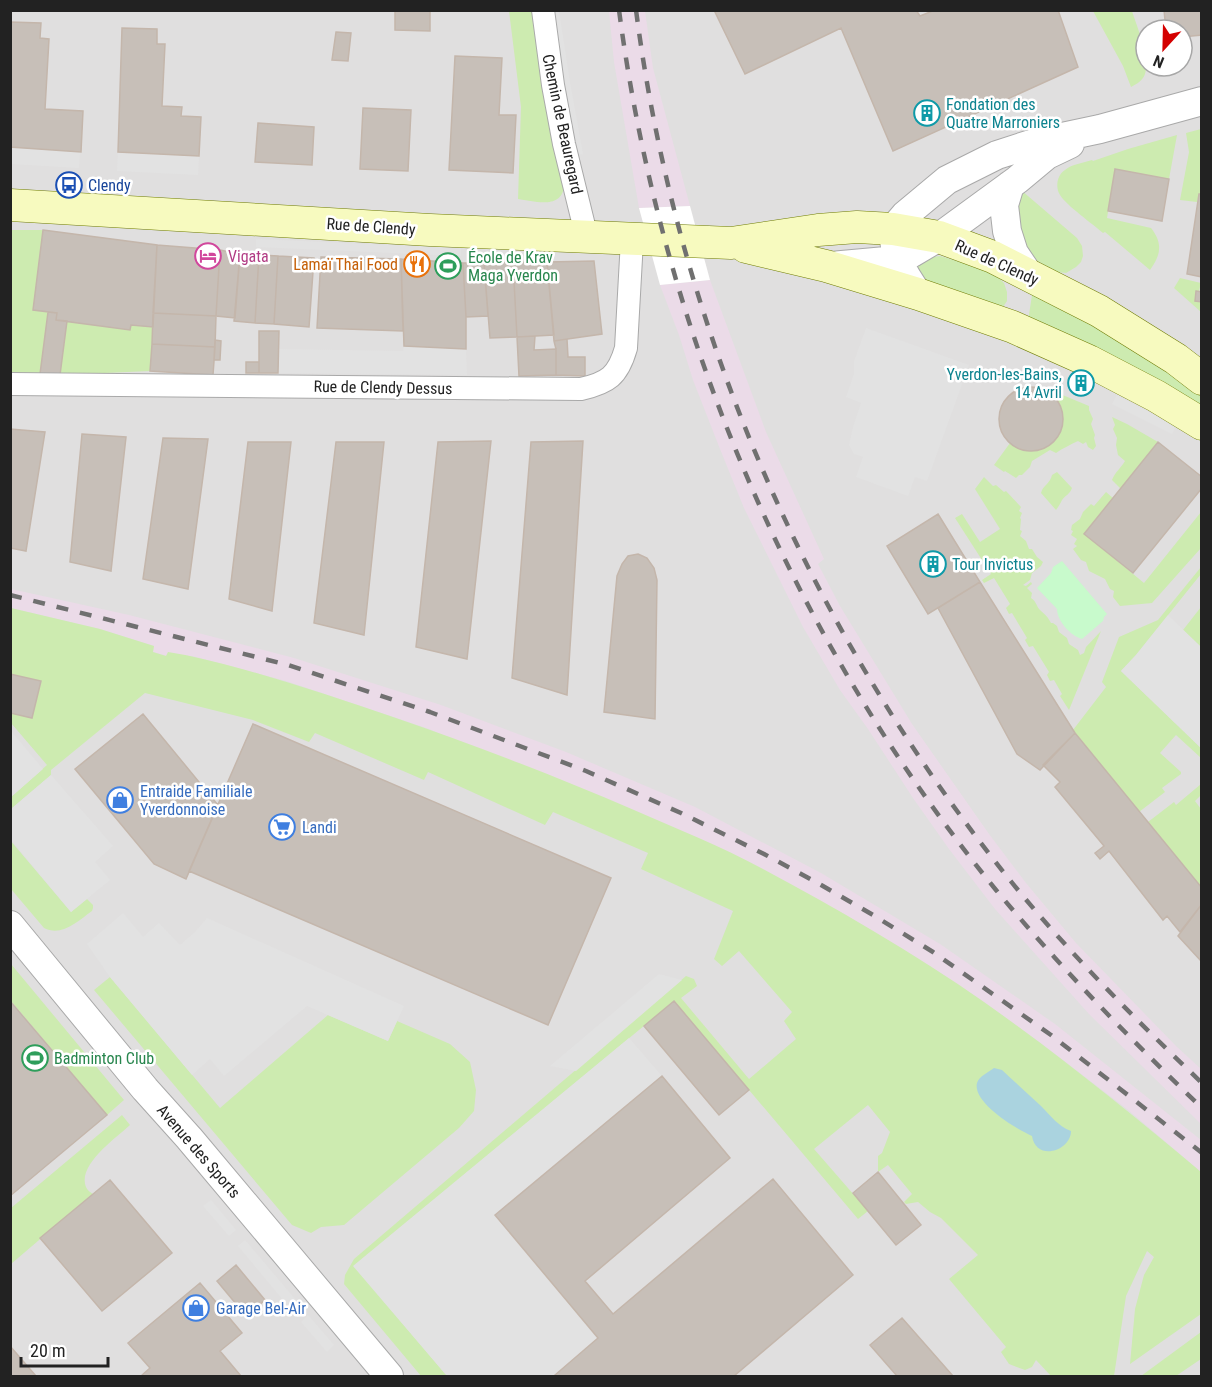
<svg xmlns="http://www.w3.org/2000/svg" width="1212" height="1387" font-family="'Roboto Condensed',sans-serif">
  <style>
    .residential { fill: #e0dfdf; fill-rule: evenodd }
    .industrial { fill: #ebdbe8 }
    .grass { fill: #cdebb0 }
    .park { fill: #c8facc }
    .parking { fill: #e2e2e2 }
    .water { fill: #aad3df }
    .pier { fill: #fff }
    .building { fill: #c7bfb8; stroke: #c4b6ab; stroke-width: 1.5 }
    .lines { fill: none; stroke-linecap: round; stroke-linejoin: round }
    .minor-casing { stroke: #a9a9a9; stroke-width: 24 }
    .tertiary-casing { stroke: #a9a9a9; stroke-width: 30 }
    .secondary-casing { stroke: #707d05; stroke-width: 33 }
    .minor { stroke: #fff; stroke-width: 22 }
    .tertiary { stroke: #fff; stroke-width: 28 }
    .secondary { stroke: #f7fabf; stroke-width: 32 }
    .rail { stroke: #707070; stroke-width: 4.5; stroke-dasharray: 12 12; stroke-linecap: butt }
    .labels { text-anchor: middle; stroke-width: 5; stroke-linejoin: round; paint-order: stroke }
    .culture-label { font-size: 16px; fill: #0d838f; stroke: #fff; text-anchor: start }
    .street-label { font-size: 16px; fill: #222; stroke: #fff }
    .transit-label { font-size: 16px; fill: #164399; stroke: #fff; text-anchor: start }
    .hotel-label { font-size: 16px; fill: #b23c85; stroke: #fff; text-anchor: start }
    .leisure-label { font-size: 16px; fill: #27864d; stroke: #fff; text-anchor: start }
    .food-label { font-size: 16px; fill: #c56008; stroke: #fff; text-anchor: end }
    .shop-label { font-size: 16px; fill: #366cbe; stroke: #fff; text-anchor: start }
  </style>
  <rect width="100%" height="100%" fill="#f2efe9"/>
  <path class="residential" d="M11 11H1201V1376H11ZM1146 30H1182V66H1146Z"/>
  <path class="industrial" d="M609 11H645L653 68 690 206 639 208 614 62Z
    M710 280 766 432 824 559 818 564 840 606 912 724 989 834 1026 883 1076 943 1176 1046 1201 1069V1124L1089 1014 995 909 949 849 913 798 868 729 840 690 803 627 744 508 720 449 693 380 679 335 660 285Z
    M11 589 129 615 294 658 441 705 566 752 695 807 821 873 940 944 1055 1024 1201 1140V1172L1127 1109 1042 1044 981 1000 919 959 837 910 429 729 286 681 192 656H167L153 652 154 646 100 629 11 608Z"/>
  <path class="grass" d="M509 11H533L564 186C562 210 534 201 518 199L521 107Z
    M1093 11H1103L1105 12 1107 11H1132C1137 27 1150 57 1145 74 1143 80 1137 84 1131 87L1123 66Z
    M1201 129V194H1199L1197 202 1180 200 1189 152 1186 133Z
    M1177 135 1169 179 1115 170 1107 218 1151 228C1163 243 1161 255 1150 270L1105 232 1103 233C1093 224 1067 206 1060 195 1055 187 1057 175 1065 170 1072 164 1083 163 1092 160L1093 161 1128 149Z
    M1021 190 1077 238 1082 246 1083 256 1081 262 1076 267 1066 273 1057 272 1036 260 1021 246 1012 222Z
    M11 230H43L33 310 48 312 40 374H11Z
    M940 256 967 264 995 274 1004 283 1007 292V301L1003 307 997 309 925 282 916 267C922 259 931 257 940 256Z
    M1180 278 1201 283 1199 291H1196L1195 300 1201 302V312L1174 288Z
    M1035 293 1088 316 1201 393V407L1028 321 1032 295Z
    M67 321 130 330 131 325 153 327 150 371 60 375Z
    M1053 391 1089 406V410L1093 419 1091 424 1095 435 1094 438 1096 446 1093 450 1088 447 1086 442 1083 444 1078 441C1070 445 1063 448 1056 453L1050 450 1032 461 1030 467 1022 475H1019L1016 478 1005 471 1004 472 994 465 1010 443C1045 466 1081 427 1051 393Z
    M1112 417 1127 424 1158 442 1121 489 1112 480C1115 472 1121 468 1125 461L1118 455 1116 445 1117 438 1113 429 1115 425Z
    M1057 472 1072 488C1070 494 1066 495 1062 500 1060 504 1059 506 1056 510L1041 493C1043 485 1050 484 1052 475Z
    M984 477 993 486 996 485 1004 492 1006 491 1021 507 1019 511 1022 513 1020 518 1021 519 1020 530 1022 531 1020 536 1026 541 1029 549H1032L1037 557 1043 562 1041 566 1032 573 1030 580 1023 585 1026 586 1031 582 1032 584 1027 588 1032 593 1031 598C1036 601 1036 605 1039 609 1045 615 1046 614 1051 623H1053L1057 626 1059 632 1067 638 1069 644 1078 650 1080 655 1084 653 1086 647 1101 631 1069 710 1060 696 1062 694 1054 680 1050 681 1047 675 1049 672 1033 646 1029 647 1025 640 1027 638 1012 613 1009 614 1006 608 1010 604 994 578 984 583 982 580 991 574 955 518 962 514 980 542 1000 529 975 489Z
    M1106 492 1113 498 1085 534 1144 583 1201 512V548L1152 603 1120 606 1113 597 1114 591 1110 589 1105 579 1089 571 1086 562 1081 560 1073 549 1077 546 1074 544 1077 539 1071 535 1073 531 1071 530 1072 525 1080 519 1083 512 1091 504 1094 506Z
    M1201 567V574L1136 655 1121 671 1201 748V758L1176 735 1160 753 1181 772V774L1162 788 1165 792 1139 812 1073 730 1106 687 1102 682 1119 637 1158 620Z
    M1201 607V647L1183 630Z
    M11 608 100 629 154 646 153 652 166 656 168 652C193 656 217 662 242 669 293 683 343 700 393 717 475 745 555 776 634 810 677 829 721 846 763 869 838 909 914 953 984 1002 1059 1055 1131 1113 1201 1172V1314L1130 1364 1135 1309 1144 1275 1154 1257 1147 1251 1126 1296 1114 1376H1051L1036 1360 1032 1367 1025 1370 1009 1364 1001 1352 1006 1347 949 1279 978 1255 941 1218 930 1212 918 1202 906 1204 904 1202 912 1194 888 1165 878 1172V1156L882 1153 890 1132 868 1105 814 1149 868 1211 858 1219 674 1001 354 1266 447 1376H421L344 1284 345 1275 354 1259 686 976 694 979 697 986 681 998 749 1079 796 1039 784 1021 792 1012 739 951 722 966 714 959 733 911 641 869 648 853 553 812 545 825 428 772 424 780 315 733 309 742 253 720 145 693 51 770V775L11 809V797L47 765 11 723 12 713 32 717 41 681 11 674Z
    M1201 784V795L1195 801 1201 809V888L1148 822 1174 802 1176 805Z
    M10 840 71 912 87 899 93 905V908L92 911C78 921 62 937 44 928L11 889Z
    M11 964 124 1100 107 1115 11 1001Z
    M110 977 220 1108 328 1015 388 1041 397 1021 450 1044 470 1062 476 1090 474 1111 459 1128 344 1225 321 1227 311 1233 292 1225 94 990Z
    M122 1115 130 1125C116 1138 77 1165 86 1187 87 1190 90 1192 93 1194L11 1264V1208Z
    M1201 1332V1359L1176 1376H1141Z"/>
  <path class="park" d="M1062 561 1107 614 1104 617 1103 621 1082 639C1071 636 1057 621 1057 609L1037 588 1051 573 1053 567Z"/>
  <path class="parking" d="M550 11H559L570 82 583 154 575 155Z
    M10 147 80 151 79 168 11 164Z
    M118 152 199 156 198 175 117 171Z
    M256 239 461 248V256L256 247Z
    M866 328 969 365 927 481 915 477 908 496 856 477 863 457 854 454 849 445 853 427 861 403 846 397 854 374V361Z
    M404 346 466 349 467 375 278 373 279 349 403 351Z
    M1117 395 1176 426 1172 434 1112 404Z
    M1168 615 1201 647V748L1121 671 1136 655Z
    M11 731 43 769 11 797H10Z
    M51 775 113 846 95 862 110 880 71 912 11 840V809Z
    M123 913 143 937 159 923 180 945 195 932 207 918 404 1006 388 1041 307 1006 224 1076 210 1059 192 1075 110 977 87 944Z
    M659 974 682 980 576 1071 550 1066Z
    M629 1038 662 1076 495 1215 598 1338 556 1375 557 1376H447L353 1266Z
    M211 1200 236 1230 229 1236 203 1206Z
    M245 1240 301 1306 293 1312 238 1246Z
    M308 1315 334 1345 327 1352 301 1322Z"/>
  <path class="water" d="M994 1068 1002 1070C1015 1082 1028 1094 1041 1106 1051 1116 1058 1126 1071 1131 1071 1151 1036 1162 1032 1136 1018 1130 972 1103 977 1083 979 1076 989 1072 994 1068Z"/>
  <path class="pier" d="M690 206 710 280 660 285 639 208Z"/>
  <path class="building" d="M395 10H430V31L395 30Z
    M714 10H916L920 16 935 10H1058L1078 67 893 151 841 28 745 74Z
    M1164 10H1202V35L1182 37V30H1166Z
    M10 22 41 23 40 38 49 39 45 109 83 111 81 152 10 147Z
    M122 28 157 29V44H165L162 106 182 107 181 116 201 117 199 156 118 152Z
    M336 32 351 33 348 61 332 60Z
    M455 56 502 58 499 115H516L513 173 449 170Z
    M363 108 411 110 408 171 360 169Z
    M258 123 314 127 312 165 255 162Z
    M1115 169 1169 179 1162 221 1108 211Z
    M1199 194H1202V277L1187 274Z
    M43 230 157 245 153 327 131 325 130 330 56 320 57 313 33 310Z
    M157 245 220 250 216 316 153 313Z
    M220 250 240 254 235 318 216 316Z
    M240 254 259 255 255 323 234 321Z
    M259 255 278 256 274 324 255 323Z
    M278 256 314 258 309 327 274 324Z
    M321 257 401 259 403 331 317 328Z
    M401 259 463 263 466 317V349L404 346Z
    M594 261 602 334 554 341 547 262Z
    M513 262 517 337 490 338 484 263Z
    M513 262H547L554 335 517 337Z
    M463 263H484L488 316 466 317Z
    M1196 291 1202 292V302L1195 301Z
    M48 312 57 313 56 320 67 321 60 375 40 374Z
    M153 313 216 316 215 347 152 344Z
    M259 331H279L278 373H259Z
    M535 336 534 350 556 349V375L519 376 517 337Z
    M567 339 568 357H585V376L556 375V349L554 341Z
    M215 340 221 341 220 360H214Z
    M152 344 215 347 213 375 150 371Z
    M246 362H259V373H246Z
    M1074 376 1091 384 1088 390 1072 382Z
    M999 419a32 32 0 1 1 64 0a32 32 0 1 1-64 0Z
    M10 429 45 432 26 551 10 548Z
    M82 434 126 437 111 571 70 562Z
    M163 438 208 439 188 589 143 579Z
    M491 441 467 659 416 647 438 442Z
    M583 441 567 695 512 678 531 442Z
    M248 442H291L272 611 229 599Z
    M336 442H384L364 635 314 623Z
    M1158 442 1202 477V488L1133 573 1084 534Z
    M938 514 980 582 928 614 887 546Z
    M638 554 647 558 654 568 657 580 655 719 604 712 617 576 622 564 628 556Z
    M980 582 1075 733 1040 770 1017 754 938 608Z
    M10 674 41 681 32 718 10 713Z
    M143 714 218 805 186 879 154 864 75 769Z
    M253 724 611 878 548 1025 189 871Z
    M1075 733 1202 888V904L1180 932 1167 916 1163 920 1109 851 1100 859 1095 853 1104 846 1055 787 1060 782 1043 765Z
    M1202 904V962L1178 936Z
    M10 1001 107 1115 10 1196Z
    M674 1001 749 1090 719 1115 644 1026Z
    M662 1076 730 1158 585 1281 613 1314 773 1179 853 1275 734 1376H557L555 1375 598 1338 495 1215Z
    M878 1172 921 1225 896 1245 853 1193Z
    M110 1180 172 1253 102 1311 40 1238Z
    M236 1265 265 1300 246 1316 217 1281Z
    M200 1283 242 1333 220 1351 241 1376H141L150 1368 128 1343Z
    M902 1318 953 1376H897L870 1345Z
    M10 1346 36 1376H10Z"/>
  <g class="lines">
    <g class="minor-casing">
      <path id="minor" d="M543 10 553 85 564 144 587 238
        M10 384 581 389C608 383 618 376 626 348L632 240"/>
    </g>
    <g class="tertiary-casing">
      <path id="tertiary" d="M1010 185 1004 205 1007 231 1014 253 1029 275
        M831 266 897 260 912 253 939 237 1017 180 1047 155 1070 144
        M918 294C901 270 895 259 893 229L905 215 947 180 997 155 1034 143 1100 129 1202 101
        M10 925 145 1089 189 1138 389 1376"/>
    </g>
    <g class="secondary-casing">
      <path id="secondary" d="M10 205 430 230 731 243 818 230 857 227 893 229 939 237 993 257 1099 311 1176 359 1202 379
        M746 247 826 266 918 294 1013 327 1089 361 1156 396 1202 424"/>
    </g>
    <use href="#minor" class="minor"/>
    <use href="#tertiary" class="tertiary"/>
    <use href="#secondary" class="secondary"/>
    <path class="rail" d="M619 10C661 331 792 639 996 890 1060 967 1130 1039 1202 1108
      M636 10C677 328 809 630 1009 879 1068 952 1134 1018 1202 1083
      M10 595 288 665 430 712 525 748 586 771 681 813 764 854 816 882 873 915 933 952 1051 1035 1202 1153"/>
  </g>
  <defs>
    <g id="building-ring" transform="scale(1.35)"><circle r="9.5" fill="#fff" stroke="#0f9aa8" stroke-width="1.5"/><path d="M-4-6H4V6H1V3H-1V6H-4ZM-2.5-4.3h1.7v1.8h-1.7ZM.8-4.3h1.7v1.8H.8ZM-2.5-1h1.7V.8h-1.7ZM.8-1h1.7V.8H.8Z" fill="#0f9aa8"/></g>
    <g id="bus-ring" transform="scale(1.35)"><circle r="9.5" fill="#fff" stroke="#1a4fb4" stroke-width="1.5"/><path d="M-5-6H5V4H4V6H2V4H-2V6H-4V4H-5ZM-3.5-4V0h7V-4ZM-3.5 1.2v1.5H-2V1.2ZM2 1.2v1.5H3.5V1.2Z" fill="#1a4fb4"/></g>
    <g id="hotel-ring" transform="scale(1.35)"><circle r="9.5" fill="#fff" stroke="#d1479c" stroke-width="1.5"/><path d="M-6-4.5h1.5V1H6V5H4.5V3h-9V5H-6ZM-4 0a1.8 1.8 0 1 1 3.6 0ZM.5 0V-2.5h3Q6-2.5 6 0Z" fill="#d1479c"/></g>
    <g id="restaurant-ring" transform="scale(1.35)"><circle r="9.5" fill="#fff" stroke="#e8710a" stroke-width="1.5"/><path d="M-5-6h1v4h1v-4h1v4h1v-4h1v5L-1.5 .5V6h-2V.5L-5-1ZM5-6V6H3V1.5H1.5Q1.5-4 5-6Z" fill="#e8710a"/></g>
    <g id="stadium-ring" transform="scale(1.35)"><circle r="9.5" fill="#fff" stroke="#2e9e5b" stroke-width="1.5"/><path d="M0-5a6.5 5 0 1 0 0 10a6.5 5 0 1 0 0-10ZM-3.5-1.8h7v3.6h-7Z" fill="#2e9e5b"/></g>
    <g id="shop-ring" transform="scale(1.35)"><circle r="9.5" fill="#fff" stroke="#3f7fe0" stroke-width="1.5"/><path d="M-5-2.5h2.3a2.7 3.5 0 0 1 5.4 0H5L5.5 6h-11ZM-1.5-2.5h3a1.5 2.3 0 0 0-3 0Z" fill="#3f7fe0"/></g>
    <g id="supermarket-ring" transform="scale(1.35)"><circle r="9.5" fill="#fff" stroke="#3f7fe0" stroke-width="1.5"/><path d="M-6-5.5h2.5l.6 2H6L4.5 2H-2.5L-4.4-4H-6ZM-1.5 3.2a1.3 1.3 0 1 0 .1 0ZM3 3.2a1.3 1.3 0 1 0 .1 0Z" fill="#3f7fe0"/></g>
  </defs>
  <g fill-rule="evenodd">
    <use href="#building-ring" x="927" y="113"/>
    <use href="#bus-ring" x="69" y="185"/>
    <use href="#hotel-ring" x="208" y="256"/>
    <use href="#restaurant-ring" x="417" y="264"/>
    <use href="#stadium-ring" x="448" y="266"/>
    <use href="#building-ring" x="1081" y="383"/>
    <use href="#building-ring" x="933" y="564"/>
    <use href="#shop-ring" x="120" y="800"/>
    <use href="#supermarket-ring" x="282" y="827"/>
    <use href="#stadium-ring" x="35" y="1058"/>
    <use href="#shop-ring" x="196" y="1308"/>
  </g>
  <g class="labels">
    <g class="culture-label">
      <text x="946" y="110">Fondation des<tspan x="946" dy="18">Quatre Marroniers</tspan></text>
      <text x="1062" y="380" text-anchor="end">Yverdon-les-Bains,<tspan x="1062" dy="18">14 Avril</tspan></text>
      <text x="952" y="570">Tour Invictus</text>
    </g>
    <g class="street-label">
      <text transform="translate(563 124) rotate(78)" y="6">Chemin de Beauregard</text>
      <text transform="translate(371 226) rotate(4)" y="6">Rue de Clendy</text>
      <text transform="translate(997 262) rotate(24)" y="6">Rue de Clendy</text>
      <text transform="translate(383 387) rotate(1)" y="6">Rue de Clendy Dessus</text>
      <text transform="translate(199 1151) rotate(49)" y="6">Avenue des Sports</text>
    </g>
    <g class="transit-label">
      <text x="88" y="191">Clendy</text>
    </g>
    <g class="hotel-label">
      <text x="228" y="262">Vigata</text>
    </g>
    <g class="leisure-label">
      <text x="468" y="263">École de Krav<tspan x="468" dy="18">Maga Yverdon</tspan></text>
      <text x="54" y="1064">Badminton Club</text>
    </g>
    <g class="food-label">
      <text x="398" y="270">Lamaï Thai Food</text>
    </g>
    <g class="shop-label">
      <text x="140" y="797">Entraide Familiale<tspan x="140" dy="18">Yverdonnoise</tspan></text>
      <text x="302" y="833">Landi</text>
      <text x="216" y="1314">Garage Bel-Air</text>
    </g>
  </g>
  <rect width="1212" height="1387" fill="none" stroke="#222222" stroke-width="24"/>
  <g transform="translate(1164 48) rotate(202)"><circle r="28" fill="#ffffff" stroke="#a7a7a7" stroke-width="1.5"/>
  <path d="M0-4.5L10 22L0 15L-10 22Z" fill="#d40000"/>
  <text y="-9" font-size="16" font-weight="bold" text-anchor="middle" fill="#222222">N</text>
  </g>
  <path d="M21 1357v9h87v-9" fill="none" stroke="#222222" stroke-width="3"/>
  <text x="30" y="1357" font-size="18" fill="#222222" stroke="#ffffff" stroke-width="4.5" paint-order="stroke">20 m</text>
</svg>
